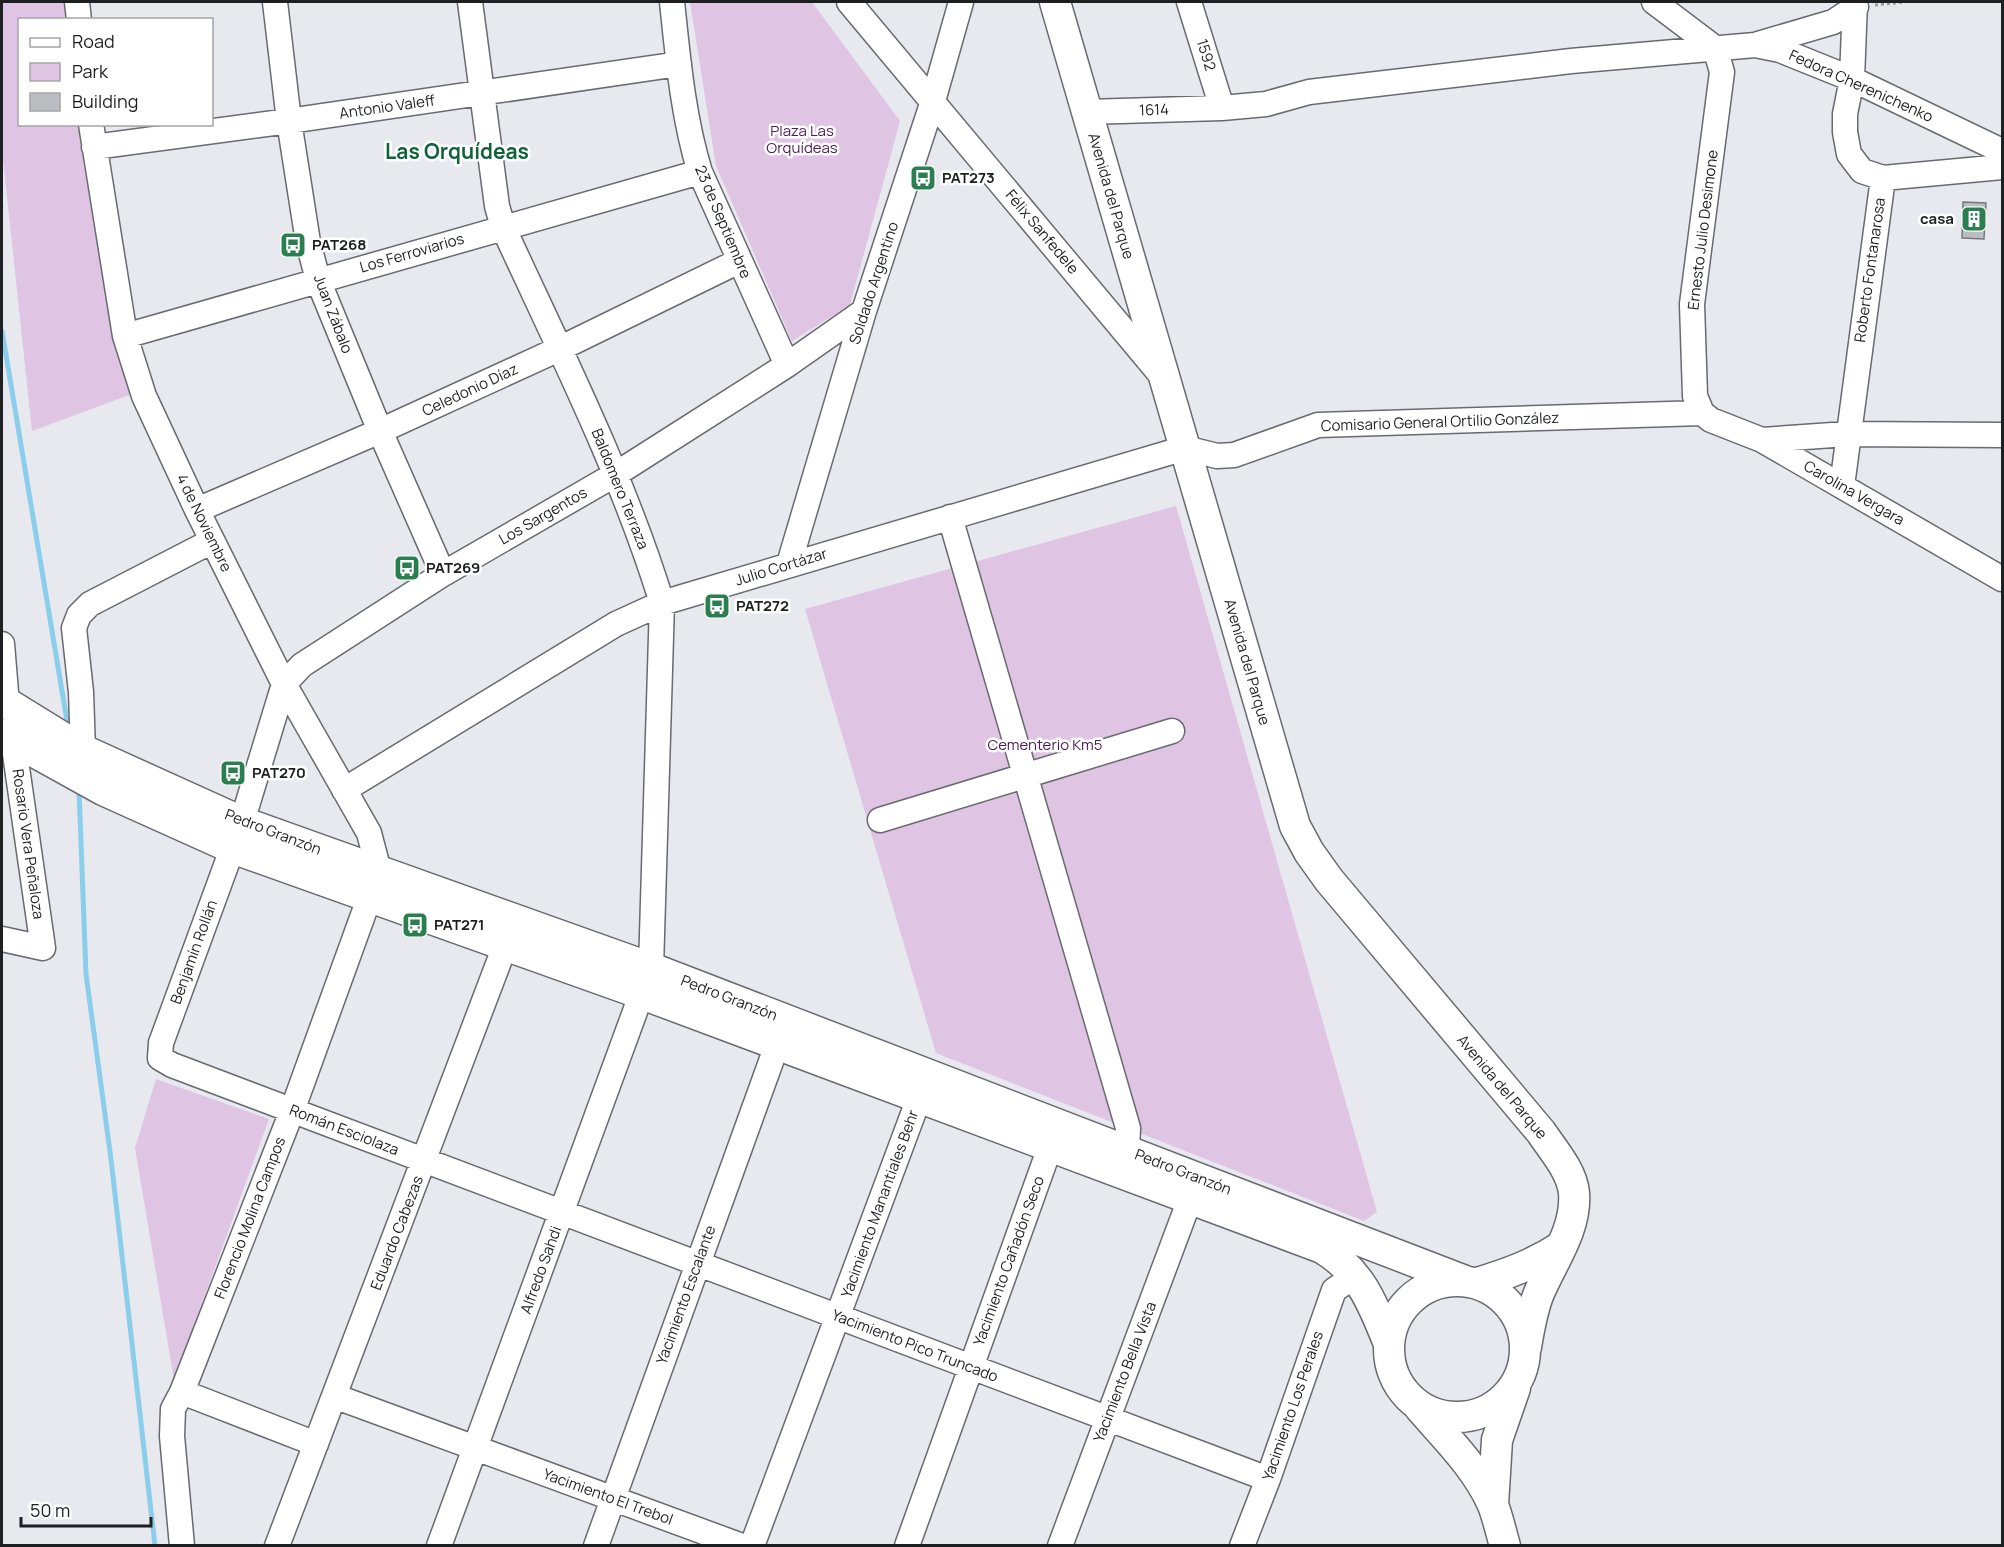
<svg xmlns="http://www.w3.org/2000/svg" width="2004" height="1547" font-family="Manrope,sans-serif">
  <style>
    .green { fill: #dfc4e3 }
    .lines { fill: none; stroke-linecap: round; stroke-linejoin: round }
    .stream { stroke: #8aceeb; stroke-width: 5 }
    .building { fill: #babec3; stroke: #75797e; stroke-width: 1.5 }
    .minor-casing { stroke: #696a70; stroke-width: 27 }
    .major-casing { stroke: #696a70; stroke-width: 33 }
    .path { stroke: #9a9ca0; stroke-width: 3; stroke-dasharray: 3 3; stroke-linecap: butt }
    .minor { stroke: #fff; stroke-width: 24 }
    .major { stroke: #fff; stroke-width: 30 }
    .labels { text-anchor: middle; stroke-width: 5; stroke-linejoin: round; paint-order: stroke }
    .street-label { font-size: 15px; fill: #1e1f21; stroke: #fff }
    .park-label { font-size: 15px; fill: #4d1c56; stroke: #fff }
    .poi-label { font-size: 15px; font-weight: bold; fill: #1e1f21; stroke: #fff; text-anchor: start }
    .district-label { font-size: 21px; font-weight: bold; fill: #10623a; stroke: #fff }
  </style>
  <rect width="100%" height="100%" fill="#e7e9ef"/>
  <path class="green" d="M2 2H68L71 19 20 20V124L87 125 140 391 32 431 2 150Z
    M690 2H812L900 121 850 305 792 341 716 166Z
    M1176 506 1377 1212 1364 1221 936 1053 805 609Z
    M156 1079 269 1119 174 1380 135 1148Z"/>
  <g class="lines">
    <path class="stream" d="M2 331 68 727
      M79 790 86 974 111 1159 155 1546"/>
  </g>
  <path class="building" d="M1963 202 1986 203 1984 239 1962 238Z"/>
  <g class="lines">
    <g class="minor-casing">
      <path id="minor" d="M77 2 79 20
        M275 2 289 121 308 242 318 280 380 431 443 574
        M672 2C678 58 683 117 700 172L787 365
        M849 2 1161 375
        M1189 2 1222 108
        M1654 2 1715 48
        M1855 2 1852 79 1845 114V132L1849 154 1862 171 1883 178 2002 167
        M1758 44 1833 22 1856 7
        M1086 112 1222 108 1266 104 1309 92 1571 61 1755 45 1780 50 1852 79 2002 151
        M91 124 125 336 144 396 197 510 284 684 369 833 379 871 292 1111 182 1392 173 1409 172 1436 182 1546
        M94 147 289 121 679 64
        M864 311 787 365 616 474 443 574 302 665 284 684 242 822 161 1043 160 1058 172 1065 1268 1479
        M125 336 700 172
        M1702 413 1695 396 1692 304 1722 72 1715 48
        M1702 413 1711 420 1762 440 2002 579
        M1762 440 1847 434 2002 435
        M1842 486 1883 178
        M197 510 380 431 559 349 739 261
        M950 517 1128 1128 1127 1150 1119 1167
        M789 564 864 311 933 101 961 2
        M2 644 7 704
        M83 750 81 692 74 628 79 615 90 604 212 541
        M344 790 616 624 662 603 1185 448 1217 456 1234 455 1318 425 1702 413
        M880 820 1172 731
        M2 939 43 948 13 740
        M182 1392 316 1444
        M334 1396 742 1546
        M277 1546 511 930
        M439 1546 651 968 662 603C622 473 560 351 503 227L497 206 470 2
        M596 1546 777 1045
        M752 1546 919 1098
        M907 1546 1050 1147
        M1060 1546 1190 1199
        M1242 1546 1268 1479 1334 1290 1355 1276"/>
    </g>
    <g class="major-casing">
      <path id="major" d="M1055 2 1295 826 1309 852 1329 880 1541 1132C1553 1150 1572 1171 1574 1193 1577 1229 1552 1262 1539 1293 1532 1310 1529 1329 1526 1347
        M2 700 83 750 242 822 651 968 1465 1281
        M2 734 103 790 232 848 642 994 1322 1248C1361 1271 1373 1304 1389 1344
        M1389 1349a68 68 0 1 1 136 0a68 68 0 1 1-136 0Z
        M1477 1283C1507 1274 1535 1264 1562 1246
        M1420 1408C1446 1438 1477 1468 1493 1505 1498 1518 1501 1532 1505 1546
        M1493 1505 1497 1440 1515 1388"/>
    </g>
    <path class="path" d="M1875 5 1905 2"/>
    <use href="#minor" class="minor"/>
    <use href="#major" class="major"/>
  </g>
  <defs>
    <g id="bus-square" transform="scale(1.35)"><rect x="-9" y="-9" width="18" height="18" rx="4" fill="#2a7e50" stroke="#fff"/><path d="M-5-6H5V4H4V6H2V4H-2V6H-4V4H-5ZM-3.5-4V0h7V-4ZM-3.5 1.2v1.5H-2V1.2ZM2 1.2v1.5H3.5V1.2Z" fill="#fff"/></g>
    <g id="building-square" transform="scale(1.35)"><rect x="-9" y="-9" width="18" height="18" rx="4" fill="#2a7e50" stroke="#fff"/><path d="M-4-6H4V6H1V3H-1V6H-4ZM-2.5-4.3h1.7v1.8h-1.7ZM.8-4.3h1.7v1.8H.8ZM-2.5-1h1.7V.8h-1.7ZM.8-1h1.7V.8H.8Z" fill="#fff"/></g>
  </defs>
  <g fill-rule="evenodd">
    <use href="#bus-square" x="923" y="178"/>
    <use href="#building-square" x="1974" y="219"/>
    <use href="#bus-square" x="293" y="245"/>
    <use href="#bus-square" x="407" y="568"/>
    <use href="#bus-square" x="717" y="606"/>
    <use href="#bus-square" x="233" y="773"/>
    <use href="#bus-square" x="415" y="925"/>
  </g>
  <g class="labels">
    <g class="street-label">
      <text transform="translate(1206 55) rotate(73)" y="5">1592</text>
      <text transform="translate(1861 86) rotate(24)" y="5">Fedora Cherenichenko</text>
      <text transform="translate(387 107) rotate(-8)" y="5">Antonio Valeff</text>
      <text transform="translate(1154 110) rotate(-2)" y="5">1614</text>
      <text transform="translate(1111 196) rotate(74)" y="5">Avenida del Parque</text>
      <text transform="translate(723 222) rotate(67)" y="5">23 de Septiembre</text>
      <text transform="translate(1703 230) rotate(-83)" y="5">Ernesto Julio Desimone</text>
      <text transform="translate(1042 232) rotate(50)" y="5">Félix Sanfedele</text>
      <text transform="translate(412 253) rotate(-16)" y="5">Los Ferroviarios</text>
      <text transform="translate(1870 270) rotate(-82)" y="5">Roberto Fontanarosa</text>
      <text transform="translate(874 283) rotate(-72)" y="5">Soldado Argentino</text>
      <text transform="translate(333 314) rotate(69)" y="5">Juan Zábalo</text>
      <text transform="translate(470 390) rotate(-25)" y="5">Celedonio Díaz</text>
      <text transform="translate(1440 422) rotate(-2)" y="5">Comisario General Ortilio González</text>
      <text transform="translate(620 489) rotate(68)" y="5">Baldomero Terraza</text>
      <text transform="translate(1854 493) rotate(30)" y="5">Carolina Vergara</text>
      <text transform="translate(543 516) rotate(-30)" y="5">Los Sargentos</text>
      <text transform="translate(204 523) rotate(64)" y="5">4 de Noviembre</text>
      <text transform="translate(781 567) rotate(-17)" y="5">Julio Cortázar</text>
      <text transform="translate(1247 662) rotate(74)" y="5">Avenida del Parque</text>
      <text transform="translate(273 832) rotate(21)" y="5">Pedro Granzón</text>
      <text transform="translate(28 844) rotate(82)" y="5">Rosario Vera Peñaloza</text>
      <text transform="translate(194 952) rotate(-70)" y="5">Benjamín Rollán</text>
      <text transform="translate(729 998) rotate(21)" y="5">Pedro Granzón</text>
      <text transform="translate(1502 1087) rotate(50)" y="5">Avenida del Parque</text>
      <text transform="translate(344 1130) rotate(21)" y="5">Román Esciolaza</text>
      <text transform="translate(1183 1172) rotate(21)" y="5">Pedro Granzón</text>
      <text transform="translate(880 1204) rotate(-70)" y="5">Yacimiento Manantiales Behr</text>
      <text transform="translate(250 1218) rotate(-69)" y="5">Florencio Molina Campos</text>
      <text transform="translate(397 1233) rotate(-69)" y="5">Eduardo Cabezas</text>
      <text transform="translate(1009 1261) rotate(-70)" y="5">Yacimiento Cañadón Seco</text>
      <text transform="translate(541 1270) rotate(-70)" y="5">Alfredo Sahdi</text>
      <text transform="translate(686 1295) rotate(-70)" y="5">Yacimiento Escalante</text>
      <text transform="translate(915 1346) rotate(21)" y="5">Yacimiento Pico Truncado</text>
      <text transform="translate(1125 1372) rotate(-69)" y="5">Yacimiento Bella Vista</text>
      <text transform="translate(1293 1406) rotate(-71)" y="5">Yacimiento Los Perales</text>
      <text transform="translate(608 1497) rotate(20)" y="5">Yacimiento El Trebol</text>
    </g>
    <g class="park-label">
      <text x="802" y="136">Plaza Las<tspan x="802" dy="17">Orquídeas</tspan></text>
      <text x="1045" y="750">Cementerio Km5</text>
    </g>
    <g class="poi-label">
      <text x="942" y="183">PAT273</text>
      <text x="1954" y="224" text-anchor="end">casa</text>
      <text x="312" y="250">PAT268</text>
      <text x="426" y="573">PAT269</text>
      <text x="736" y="611">PAT272</text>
      <text x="252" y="778">PAT270</text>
      <text x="434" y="930">PAT271</text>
    </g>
    <g class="district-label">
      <text x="457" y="159">Las Orquídeas</text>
    </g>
  </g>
  <rect width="2004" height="1547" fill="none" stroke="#1e1f21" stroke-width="6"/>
  <rect x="18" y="18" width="195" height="108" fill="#ffffff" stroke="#a5a5a6" stroke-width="1.5"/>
  <rect x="30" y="38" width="30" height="9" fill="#ffffff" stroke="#a5a5a6" stroke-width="1.5"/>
  <text x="72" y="48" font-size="18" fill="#1e1f21">Road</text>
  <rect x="30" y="63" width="30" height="18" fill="#dfc4e3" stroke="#a5a5a6" stroke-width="1.5"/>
  <text x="72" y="78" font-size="18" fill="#1e1f21">Park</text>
  <rect x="30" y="93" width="30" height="18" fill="#babec3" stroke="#a5a5a6" stroke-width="1.5"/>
  <text x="72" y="108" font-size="18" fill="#1e1f21">Building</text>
  <path d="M21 1517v9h130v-9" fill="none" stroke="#1e1f21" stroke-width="3"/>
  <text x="30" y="1517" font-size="18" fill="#1e1f21" stroke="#ffffff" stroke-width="4.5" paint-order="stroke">50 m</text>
</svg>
